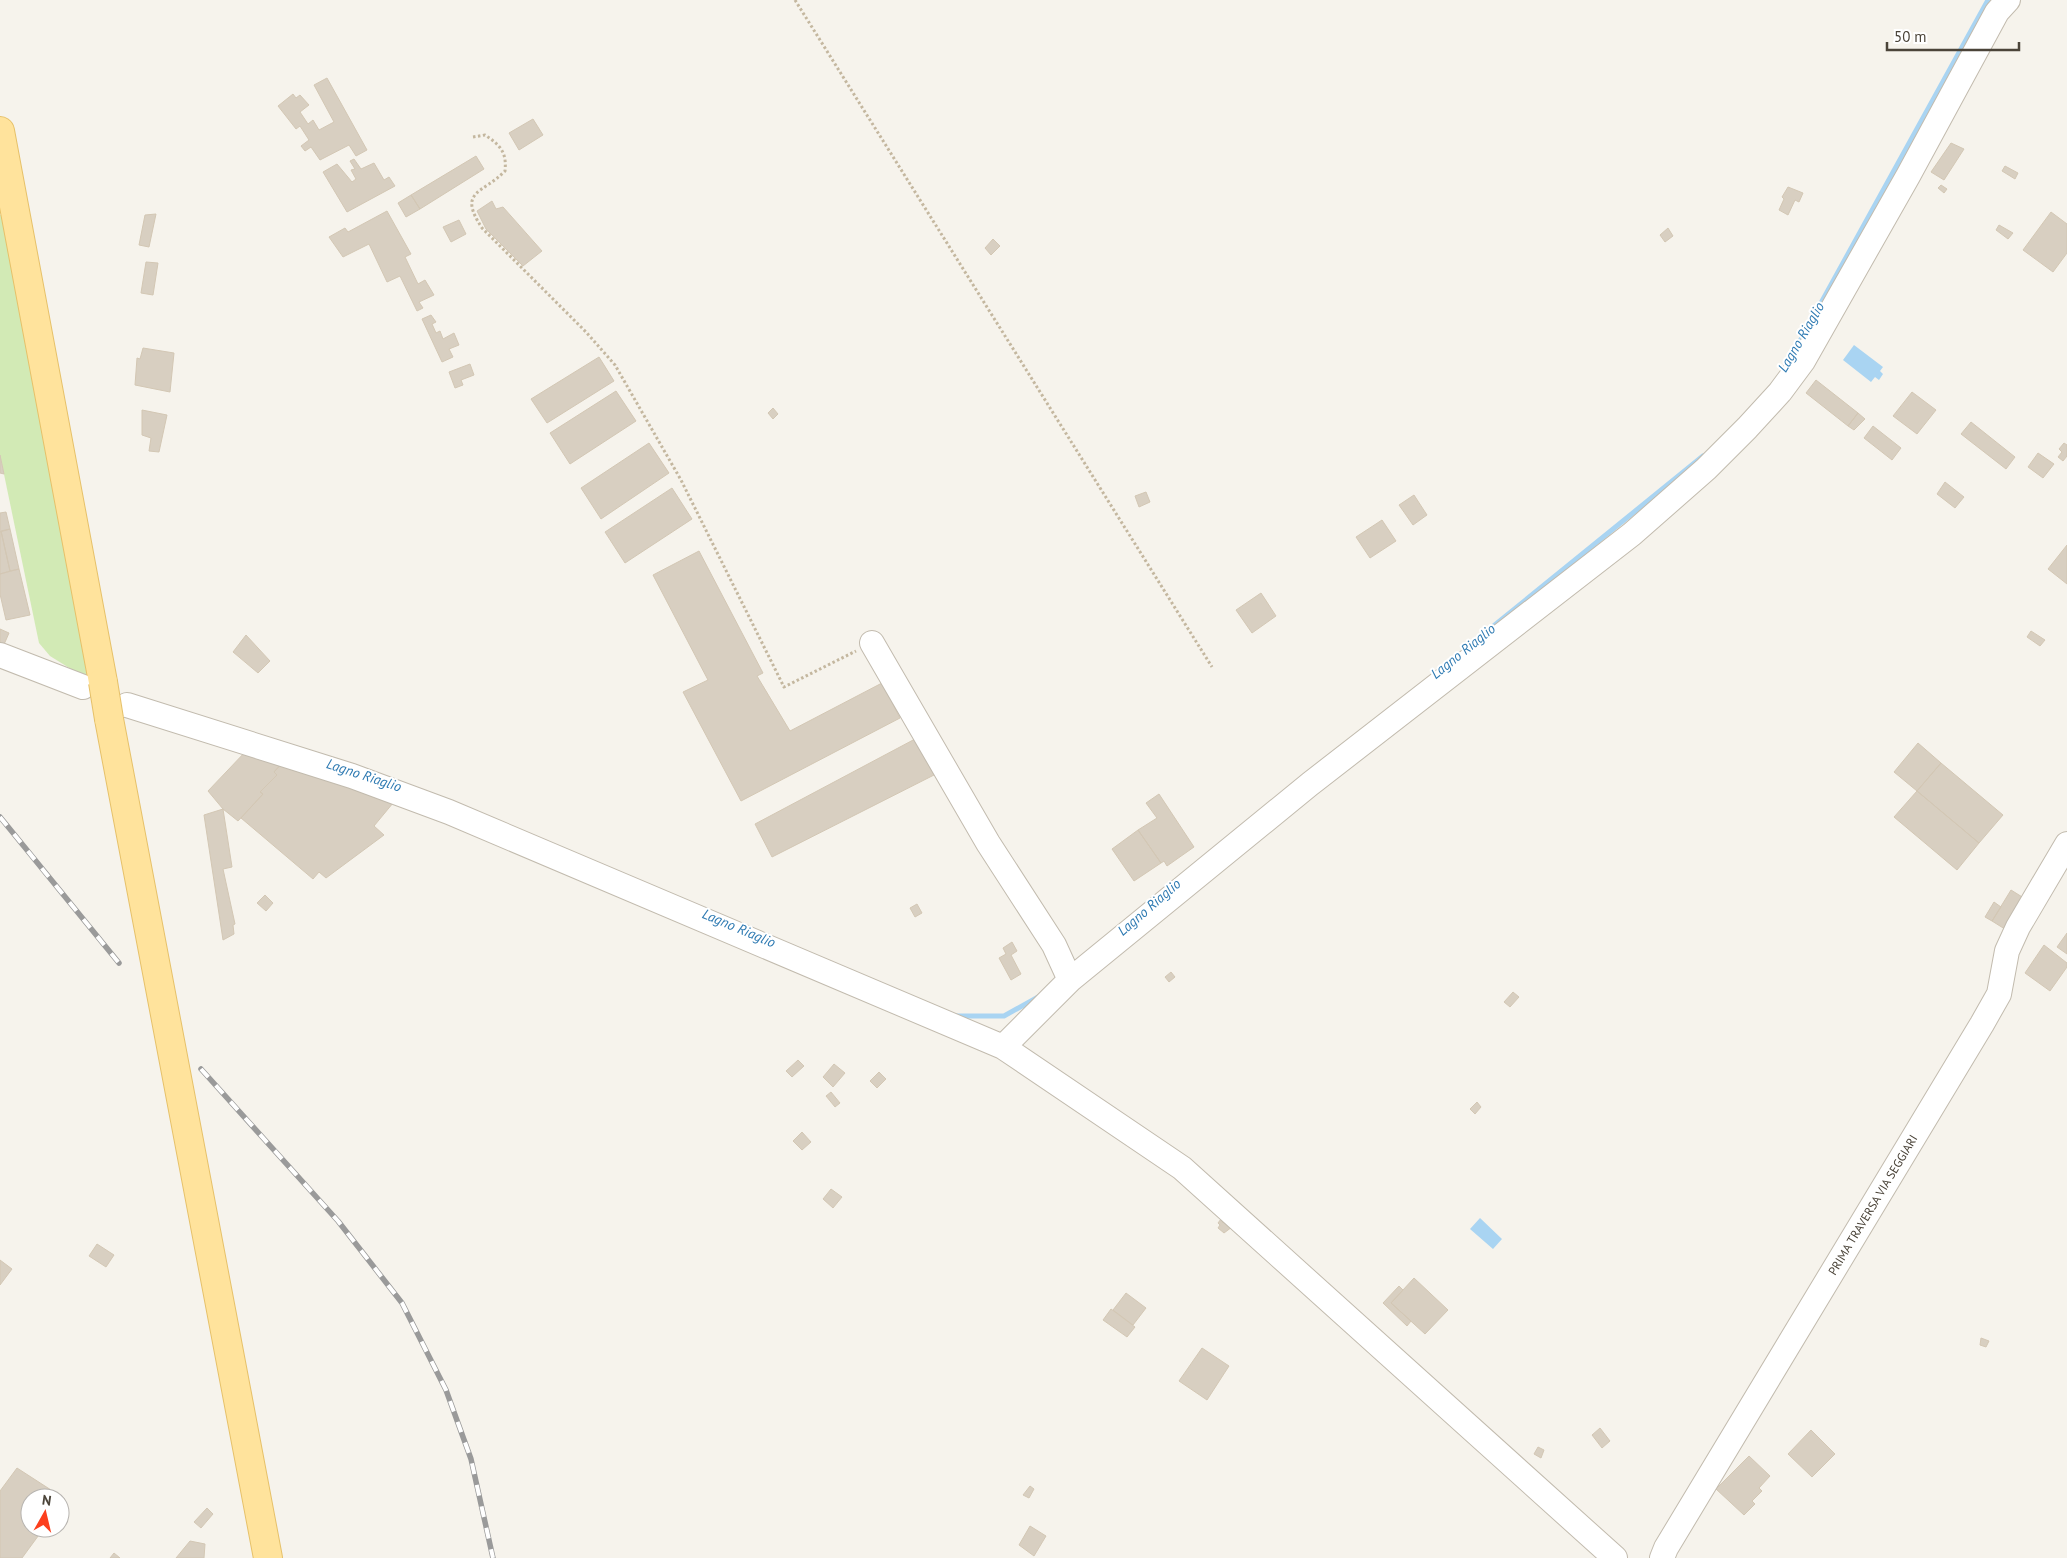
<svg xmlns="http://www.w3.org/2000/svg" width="2067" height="1558" font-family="'PT Sans',sans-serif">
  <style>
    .green { fill: #d2eab5 }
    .water { fill: #a9d4f2 }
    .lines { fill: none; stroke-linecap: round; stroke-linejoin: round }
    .stream { stroke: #a9d4f2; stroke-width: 5 }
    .building { fill: #d8cfc1; stroke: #d3c7b4 }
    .minor-casing { stroke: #c2bbae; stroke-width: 26 }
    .major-casing { stroke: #e6c16a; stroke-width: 30 }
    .path { stroke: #c4b79f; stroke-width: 3; stroke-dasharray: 2.5 2.5; stroke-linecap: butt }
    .minor { stroke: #fff; stroke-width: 24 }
    .major { stroke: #ffe39c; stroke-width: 28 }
    .rail-casing { stroke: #9a9a9a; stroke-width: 5.5 }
    .rail { stroke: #fff; stroke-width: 4; stroke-dasharray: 11; stroke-linecap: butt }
    .major-bridge-casing { stroke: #e6c16a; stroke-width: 30; stroke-linecap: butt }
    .major-bridge { stroke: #ffe39c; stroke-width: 28 }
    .labels { text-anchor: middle; stroke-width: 4; stroke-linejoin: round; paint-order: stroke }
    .street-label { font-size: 12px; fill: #4b4439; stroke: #fff }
    .water-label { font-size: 14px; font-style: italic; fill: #2e7ab2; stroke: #fff }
  </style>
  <rect width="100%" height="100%" fill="#f6f3ec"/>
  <path class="green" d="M0 215H3L81 628 87 679 50 656 39 643 0 455Z"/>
  <path class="water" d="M1854 345 1883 367 1880 371 1883 374 1879 380 1875 377 1871 382 1843 360Z
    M1480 1218 1502 1239 1493 1249 1470 1229Z"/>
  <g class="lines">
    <path class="stream" d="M1789 361 1988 0
      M1475 641 1703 456
      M954 1016H1004L1040 996"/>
  </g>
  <path class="building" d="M327 78 367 150 356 156 349 145 320 160 311 147 305 151 301 146 309 140 300 126 296 129 278 106 293 94 296 98 300 95 309 105 300 112 308 124 313 120 319 130 334 122 314 85Z
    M533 119 543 135 519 150 509 133Z
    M1951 143 1964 149 1944 180 1931 172Z
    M476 156 484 169 420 209 411 195Z
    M354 159 361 169 374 163 384 180 389 177 395 186 347 212 323 172 337 164 352 182 356 179 351 170 355 169 350 161Z
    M2005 166 2018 173 2015 179 2002 171Z
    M1941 185 1947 189 1944 193 1938 188Z
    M1788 187 1803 193 1799 202 1795 200 1788 215 1779 210 1784 199 1782 197Z
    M411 195 420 209 406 217 398 203Z
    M492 201 496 209 503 207 542 251 523 266 486 229 477 211Z
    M387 211 411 254 405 257 418 284 425 280 434 295 419 302 423 308 417 311 400 276 387 282 369 244 343 257 329 237 345 228 348 232Z
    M2051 212 2067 224V253L2053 272 2023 250Z
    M156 214 149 247 139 245 145 215Z
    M459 220 466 234 451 242 443 227Z
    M1999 225 2013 233 2008 239 1996 230Z
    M1668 228 1673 236 1665 242 1660 235Z
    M993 239 1000 246 991 255 985 248Z
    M146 262 158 263 153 295 141 293Z
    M431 315 436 322 432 324 436 333 440 331 443 339 454 333 459 345 449 349 453 357 442 362 422 319Z
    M143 348 174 353 170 392 135 385 137 358 140 359Z
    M599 357 614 381 547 423 531 399Z
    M470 364 474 375 461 380 463 385 455 388 449 372Z
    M1816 380 1858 413 1848 426 1806 393Z
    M616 391 636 421 570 464 550 433Z
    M1912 392 1936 410 1917 434 1893 416Z
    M773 408 778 414 773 419 768 413Z
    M142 410 167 415 159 452 149 451 151 438 142 435Z
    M1858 413 1865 419 1854 430 1848 426Z
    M1971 422 2015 457 2006 469 1961 434Z
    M1873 426 1901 448 1892 460 1864 438Z
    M649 443 669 473 601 519 581 488Z
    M2064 443 2067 445V456L2063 461 2058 457 2062 452 2059 449Z
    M2038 453 2054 464 2043 478 2028 467Z
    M0 455 4 474 0 473Z
    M1945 482 1964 497 1955 508 1937 494Z
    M672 488 692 519 625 563 605 532Z
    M1146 492 1150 502 1139 507 1135 496Z
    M1414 495 1427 515 1413 525 1399 505Z
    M6 512 10 529 0 532V513Z
    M1382 520 1396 541 1370 558 1356 537Z
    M10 529 19 569 10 571 1 531Z
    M1 531 10 571 0 574V532Z
    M2067 545V584L2048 569Z
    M699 551 763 673 757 676 790 731 882 683 900 718 741 801 683 692 708 680 653 575Z
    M19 569 30 615 6 620 0 594V574Z
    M1261 593 1276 616 1252 633 1236 610Z
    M0 629 9 633 2 649 0 648Z
    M2031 631 2045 640 2040 646 2027 637Z
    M246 635 270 661 258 673 233 652Z
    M915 739 934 775 772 857 755 824Z
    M1918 743 1941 763 1917 791 1894 772Z
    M247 750 284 761 274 772 277 775 260 792 263 794 238 821 223 809 208 791Z
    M284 761 398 797 374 826 384 835 326 878 319 872 313 879 241 818 263 794 260 792 277 775 274 772Z
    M1941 763 2003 815 1979 843 1917 791Z
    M1917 791 1979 843 1957 870 1894 817Z
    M1159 794 1194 847 1167 866 1164 861 1161 863 1138 830 1157 818 1146 803Z
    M223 809 232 867 223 869 235 924 233 925 234 934 223 940 204 815Z
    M1138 830 1161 863 1134 881 1112 849Z
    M2011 890 2027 900 2008 931 1992 921Z
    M265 895 273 903 266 911 257 903Z
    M1994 902 2001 907 1992 921 1985 917Z
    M917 904 922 913 915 917 910 908Z
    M2067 933V954L2057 947Z
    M1012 942 1017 951 1011 955 1021 974 1011 980 999 958 1006 954 1003 948Z
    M2044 945 2067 963V967L2050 991 2025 973Z
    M1171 972 1175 977 1169 982 1165 977Z
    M1513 992 1519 997 1510 1007 1504 1002Z
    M798 1060 804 1066 792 1077 786 1071Z
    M834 1064 845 1073 833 1087 823 1077Z
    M879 1072 886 1079 877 1088 870 1081Z
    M831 1092 840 1103 835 1107 826 1096Z
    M1477 1102 1481 1107 1475 1114 1470 1109Z
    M802 1132 811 1142 802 1150 793 1141Z
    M831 1189 842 1197 833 1208 823 1199Z
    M1221 1219 1223 1223 1225 1221 1232 1227 1224 1233 1218 1228 1220 1225 1218 1223Z
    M97 1244 114 1255 106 1267 89 1256Z
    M0 1260 12 1269 0 1285Z
    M1414 1278 1448 1310 1425 1334 1391 1303Z
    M1399 1286 1403 1290 1391 1303 1411 1321 1407 1326 1383 1303Z
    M1126 1293 1146 1308 1133 1325 1113 1310Z
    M1111 1309 1135 1327 1127 1337 1103 1320Z
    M1981 1338 1989 1341 1986 1347 1980 1345Z
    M1202 1348 1229 1366 1207 1400 1179 1381Z
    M1600 1428 1610 1441 1602 1448 1592 1435Z
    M1811 1430 1835 1454 1812 1477 1788 1454Z
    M1538 1447 1544 1450 1541 1458 1534 1454Z
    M1749 1456 1770 1476 1759 1488 1762 1491 1752 1501 1755 1504 1744 1515 1716 1489Z
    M17 1468 65 1499 60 1506V1498H30V1528H44L22 1558H0V1491Z
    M1030 1486 1034 1489 1029 1498 1023 1495Z
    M207 1508 213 1514 201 1528 194 1522Z
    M1030 1526 1046 1536 1034 1556 1019 1545Z
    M190 1541 205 1544 204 1558H176Z
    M114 1553 120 1558H110Z"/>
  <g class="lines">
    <g class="minor-casing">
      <path id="minor" d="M872 643 988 843 1054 945 1070 980 1003 1047
        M0 655 83 687
        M127 705 352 776 449 812 1003 1047 1182 1168 1615 1558
        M1070 980 1310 784 1632 534 1706 469 1747 428 1780 392 1803 361 1908 176 1997 12 2008 0
        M1662 1558 1666 1548 1982 1024 1999 994 2007 951 2018 927 2067 844"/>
    </g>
    <g class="major-casing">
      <path id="major" d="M0 131 103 682
        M109 719 268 1558"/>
    </g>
    <path class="path" d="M795 0 1212 667
      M473 137 485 135C500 145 507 152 505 171 483 194 457 190 482 228L586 332 615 365 681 480 784 687 856 651"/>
    <use href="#minor" class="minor"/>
    <use href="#major" class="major"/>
    <g class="rail-casing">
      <path id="rail" d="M0 817 119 963
        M201 1069 338 1221 402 1303 446 1390 471 1459 493 1558"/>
    </g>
    <use href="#rail" class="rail"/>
    <g class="major-bridge-casing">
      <path id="major-bridge" d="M103 682 109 719"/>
    </g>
    <use href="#major-bridge" class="major-bridge"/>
  </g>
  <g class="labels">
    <g class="street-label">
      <text transform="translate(1873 1205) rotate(-59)" y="4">PRIMA TRAVERSA VIA SEGGIARI</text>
    </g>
    <g class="water-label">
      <text transform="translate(1801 337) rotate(-60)" y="5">Lagno Riaglio</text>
      <text transform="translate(1463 651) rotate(-39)" y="5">Lagno Riaglio</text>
      <text transform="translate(364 775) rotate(18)" y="5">Lagno Riaglio</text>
      <text transform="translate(1149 907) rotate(-41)" y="5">Lagno Riaglio</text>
      <text transform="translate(739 928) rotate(23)" y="5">Lagno Riaglio</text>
    </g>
  </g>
  <g transform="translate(45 1513) rotate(8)"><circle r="24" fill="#ffffff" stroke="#b7b4b0"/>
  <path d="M0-4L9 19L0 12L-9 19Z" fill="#fc3f1d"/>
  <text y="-8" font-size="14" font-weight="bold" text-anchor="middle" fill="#4b4439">N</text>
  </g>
  <path d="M1887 42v8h132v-8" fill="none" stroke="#4b4439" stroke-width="2.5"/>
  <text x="1894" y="42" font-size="15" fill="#4b4439" stroke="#ffffff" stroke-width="4" paint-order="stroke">50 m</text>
</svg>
